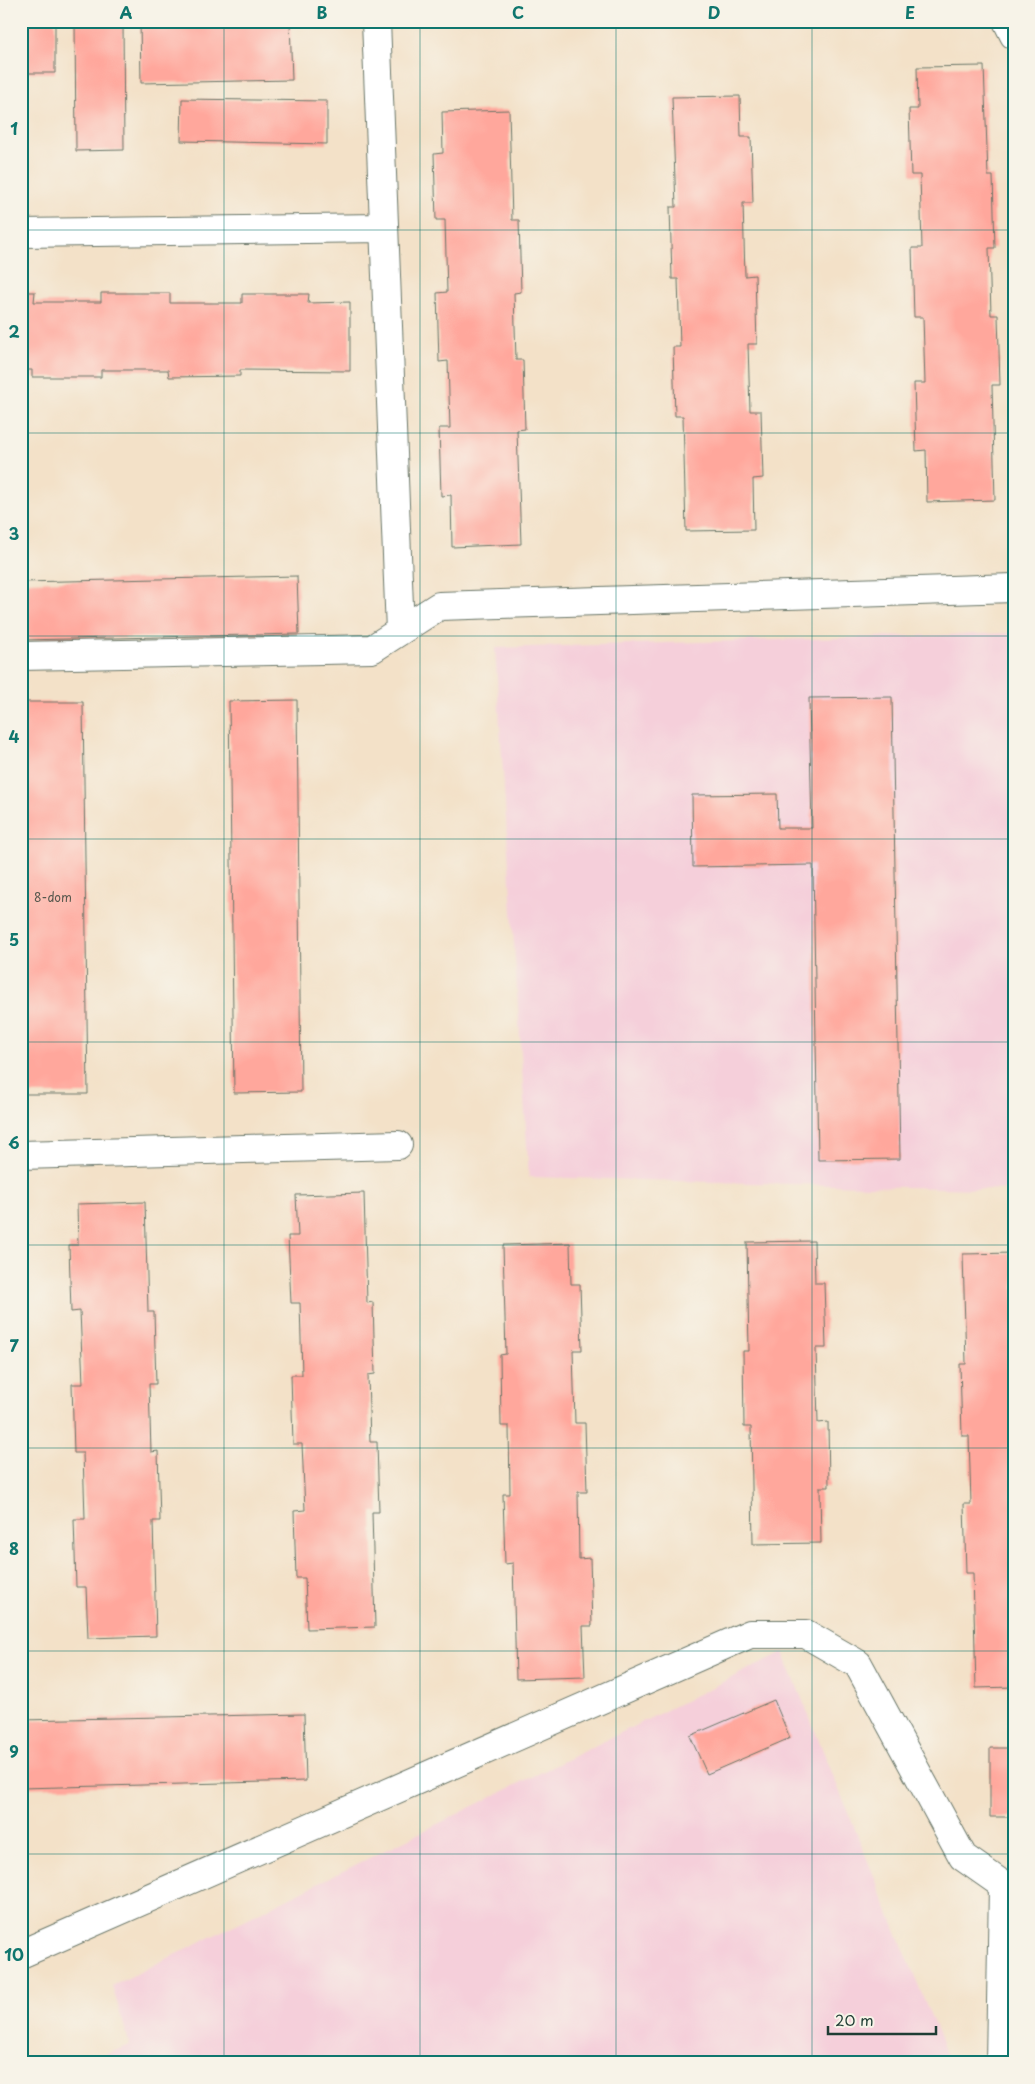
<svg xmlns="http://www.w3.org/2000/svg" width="1035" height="2084" font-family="'Playpen Sans',sans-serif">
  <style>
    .built { fill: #f5cfda }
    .building { fill: #ffa79c }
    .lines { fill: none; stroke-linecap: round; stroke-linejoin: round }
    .minor-casing { stroke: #697668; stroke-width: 30 }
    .minor { stroke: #fff; stroke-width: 28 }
    .grid { fill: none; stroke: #0f766e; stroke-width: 1; stroke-opacity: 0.55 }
    .labels { text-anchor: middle; stroke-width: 5; stroke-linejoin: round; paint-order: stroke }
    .number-label { font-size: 12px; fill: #57584e }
    .neatline { fill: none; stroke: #0f766e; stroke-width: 2 }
    .grid-label { font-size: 16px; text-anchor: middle; font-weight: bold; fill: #0f766e }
  </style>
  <rect width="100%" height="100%" fill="#f7f3e8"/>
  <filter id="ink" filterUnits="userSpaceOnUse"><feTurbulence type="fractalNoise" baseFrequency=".02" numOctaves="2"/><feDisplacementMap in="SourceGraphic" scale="10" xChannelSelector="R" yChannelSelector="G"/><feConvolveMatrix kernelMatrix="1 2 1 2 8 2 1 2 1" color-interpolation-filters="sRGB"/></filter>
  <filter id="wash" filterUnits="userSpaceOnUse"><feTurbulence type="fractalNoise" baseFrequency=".0096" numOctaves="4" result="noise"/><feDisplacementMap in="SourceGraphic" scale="20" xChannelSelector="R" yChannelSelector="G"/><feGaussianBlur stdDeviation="1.12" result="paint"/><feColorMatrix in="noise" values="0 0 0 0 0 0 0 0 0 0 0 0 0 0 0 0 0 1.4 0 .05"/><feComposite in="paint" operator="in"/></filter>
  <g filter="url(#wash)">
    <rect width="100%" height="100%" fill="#f3e1c8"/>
    <path class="built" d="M1014 633V1190L529 1177 495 648Z
      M783 1652 950 2063H84L130 2045 112 1986Z"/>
    <g id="blocks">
      <path class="building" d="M21 21H55V73H21Z
        M75 21H123L124 150 76 151Z
        M140 21H290L292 80 141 83Z
        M984 66 988 176H993L995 248H989L991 315H998L1000 385H992L995 500 927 502 926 450 916 451 914 383H925L923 317H914L912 248H922L920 175H911L909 109H918L917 67Z
        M740 96 741 137H751L753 203H743L745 276 755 275 757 344H748L750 411H761L763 478 753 479 754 530 686 531 683 416H675L673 347H680L678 279H672L670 207H676L672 97Z
        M182 99 327 101V144L181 141Z
        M509 110 512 220H519L521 292 514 293 516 360H523L525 429 517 430 521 544 452 547 451 495 441 496 439 428H450L448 361 439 362 437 293 447 292 445 220H436L434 154 443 153 442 112Z
        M21 292H35L34 302H101V293H170V303H242V294H309L308 303 350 302V371L240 370V376L169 377 168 370H101V377H32V370H21Z
        M297 576 299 634 21 640V582Z
        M892 697 900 1159 818 1160 813 865 693 867 692 795 777 794 778 828H812L809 698Z
        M297 700 301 1092 234 1093 229 701Z
        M21 702H83L88 1094H21Z
        M364 1193 367 1303 373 1302 375 1374 368 1375 370 1442H377L379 1512H372L375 1627 307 1629 305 1578H296L294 1511 305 1510 302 1444H293L291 1375H302L300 1303H291L288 1236H298L296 1195Z
        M145 1202 148 1312H154L156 1384H149L151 1452 158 1451 160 1521H153L156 1636 88 1638 86 1587H76L74 1519H85L83 1453H74L72 1384H83L80 1311 71 1312 69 1245H78L77 1204Z
        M814 1241 815 1283H824L826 1348H816L818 1423 828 1422 829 1487H820L821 1543 753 1544 751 1427H744L743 1351H749L747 1242Z
        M570 1243 571 1284H580L582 1350H573L575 1423H585L587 1492H578L579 1559 590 1558 592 1626H583L585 1677 516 1679 513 1563 505 1564 503 1494H510L509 1426H501L500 1355 506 1354 503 1245Z
        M1014 1253V1687L976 1688 973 1573H966L964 1504H971L969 1436H962L960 1364H966L963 1254Z
        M774 1700 790 1738 707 1774 690 1736Z
        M304 1714 306 1781 21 1788V1720Z
        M990 1748H1014V1817H990Z"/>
    </g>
  </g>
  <g filter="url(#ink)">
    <use href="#blocks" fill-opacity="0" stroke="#697668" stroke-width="1"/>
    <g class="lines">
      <g class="minor-casing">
        <path id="minor" d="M376 21 400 631
          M1007 21 1014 35
          M21 233 383 228
          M21 656 372 649 439 606 1014 588
          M21 1155 398 1145
          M21 1954 750 1634H806L858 1664 963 1857 1003 1885H1014
          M1000 2063 1003 1885"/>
      </g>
      <use href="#minor" class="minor"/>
    </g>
  </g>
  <path class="grid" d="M224 21V2063M420 21V2063M616 21V2063M812 21V2063M21 230H1014M21 433H1014M21 636H1014M21 839H1014M21 1042H1014M21 1245H1014M21 1448H1014M21 1651H1014M21 1854H1014"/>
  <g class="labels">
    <g class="number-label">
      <text x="53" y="902">8-dom</text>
    </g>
  </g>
  <rect width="1035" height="2084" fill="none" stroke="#f7f3e8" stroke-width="55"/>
  <path d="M828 2026v8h108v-8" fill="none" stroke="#1f3d34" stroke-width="2.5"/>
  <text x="835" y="2026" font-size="15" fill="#1f3d34" stroke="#f7f3e8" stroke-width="4" paint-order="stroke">20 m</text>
  <rect x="28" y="28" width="980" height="2028" class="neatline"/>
  <g class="grid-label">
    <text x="126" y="19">A</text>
    <text x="322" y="19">B</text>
    <text x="518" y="19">C</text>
    <text x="714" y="19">D</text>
    <text x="910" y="19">E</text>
    <text x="14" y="135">1</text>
    <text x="14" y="338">2</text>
    <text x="14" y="540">3</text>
    <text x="14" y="743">4</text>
    <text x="14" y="946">5</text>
    <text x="14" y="1149">6</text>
    <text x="14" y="1352">7</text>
    <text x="14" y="1555">8</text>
    <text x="14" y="1758">9</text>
    <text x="14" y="1961">10</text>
  </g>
</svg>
